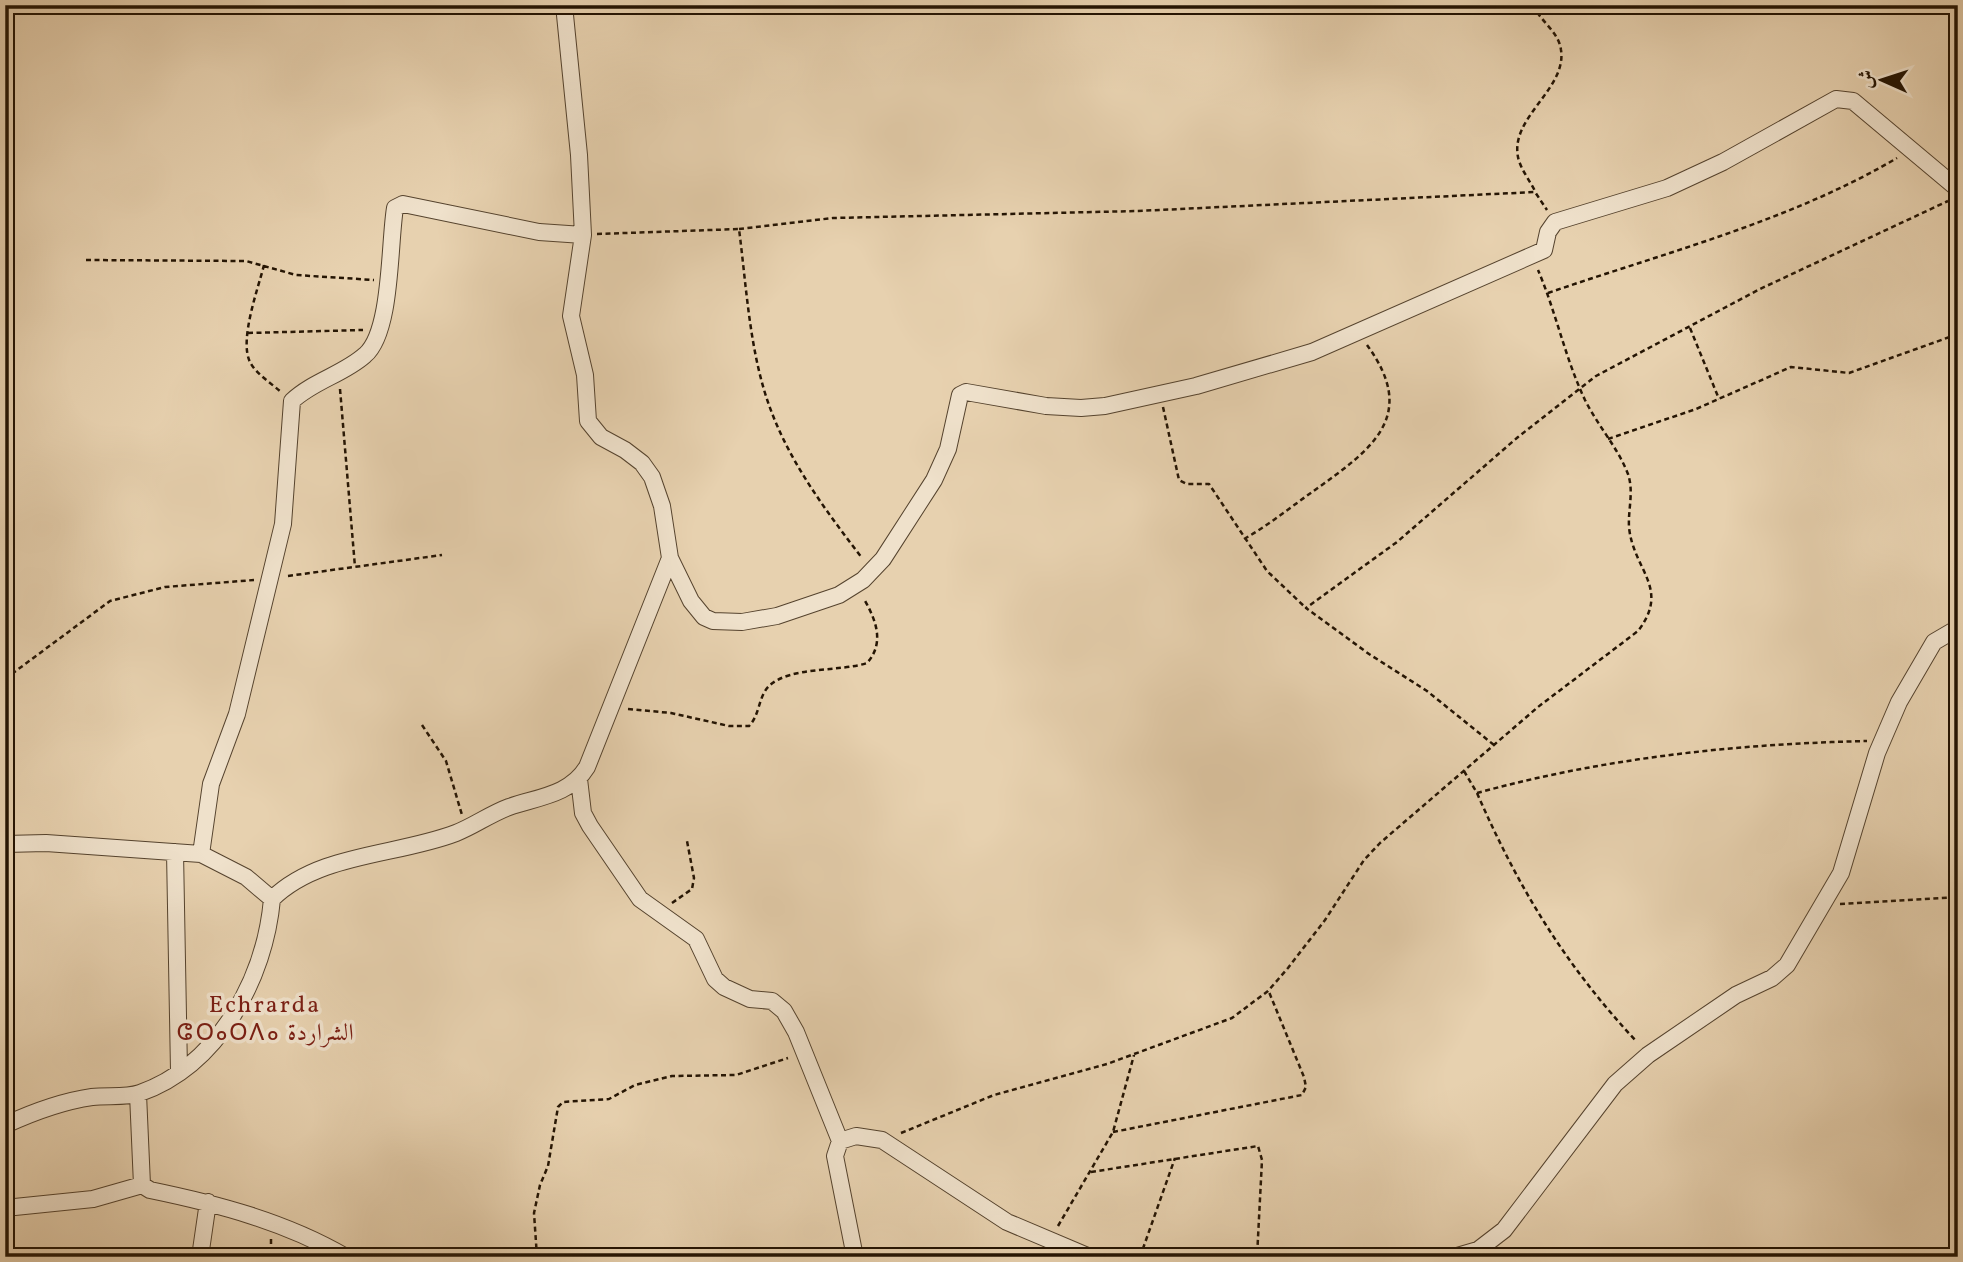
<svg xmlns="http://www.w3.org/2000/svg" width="1963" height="1262" font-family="Vollkorn,Amiri,'Noto Sans Tifinagh',serif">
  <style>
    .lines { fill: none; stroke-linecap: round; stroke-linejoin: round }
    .minor-casing { stroke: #55432e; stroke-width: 18 }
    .path { stroke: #241403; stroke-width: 2.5; stroke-dasharray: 5 3.5; stroke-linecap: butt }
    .minor { stroke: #efe1cb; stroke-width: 16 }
    .labels { text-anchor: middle; stroke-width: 7; stroke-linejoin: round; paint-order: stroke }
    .quarter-label { font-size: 24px; letter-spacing: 2px; fill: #7a1f14; stroke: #efe1cb }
  </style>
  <rect width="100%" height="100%" fill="#e7d1af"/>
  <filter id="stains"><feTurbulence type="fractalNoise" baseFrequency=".00286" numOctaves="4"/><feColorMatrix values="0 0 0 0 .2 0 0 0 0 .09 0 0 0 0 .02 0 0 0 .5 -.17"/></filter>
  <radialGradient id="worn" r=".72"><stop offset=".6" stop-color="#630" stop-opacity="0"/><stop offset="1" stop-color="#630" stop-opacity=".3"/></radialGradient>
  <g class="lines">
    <g class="minor-casing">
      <path id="minor" d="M670 558 691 601 704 617 713 621 742 622 777 616 839 595 863 580 883 559 934 480 948 449 960 395 966 392 1046 406 1081 408 1105 406 1196 386 1312 352 1544 250 1548 232 1555 222 1667 188 1723 162 1836 99 1853 101 1958 189
        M579 779 583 813 590 826 640 899 696 939 715 979 724 987 750 999 772 1001 784 1011 796 1032 840 1141
        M5 844 46 843 201 854 246 877 272 899
        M175 852 179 1071
        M201 854 211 784 237 714 283 524 292 401C313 381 344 374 365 355 392 332 389 244 395 208L403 204 539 232 583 235
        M138 1094 142 1185 150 1190C218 1204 286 1222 346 1257
        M5 1125C31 1113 64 1101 92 1097 107 1095 126 1098 140 1093 219 1065 265 978 272 899 319 853 396 856 456 833 474 826 490 814 509 807 538 797 570 795 587 767L670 558 662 506 652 477 642 463 625 450 601 437 588 421 585 375 571 316 583 235 579 155 564 5
        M5 1208 93 1199 142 1185
        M200 1257 208 1202
        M855 1257 835 1156 840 1141 856 1136 882 1140 1007 1222 1090 1257
        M1454 1257 1478 1250 1504 1230 1615 1084 1648 1055 1736 995 1772 978 1787 965 1841 873 1877 753 1899 702 1934 642 1958 628"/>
    </g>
    <path class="path" d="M1533 5C1540 21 1559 32 1561 50 1567 89 1510 117 1518 157 1520 168 1530 181 1535 191
      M739 229 833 218 1138 211 1535 192 1547 210
      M597 234 739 229C746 283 749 341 765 393 784 455 823 507 862 558
      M86 260 246 261 296 275 374 280
      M264 265C258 289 239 340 250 362 256 374 271 383 281 392
      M1548 293C1664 253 1790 221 1897 158
      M1690 328 1719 399
      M248 333 363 330
      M340 389 355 567
      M1163 407 1179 480 1187 484H1209L1267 571 1306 608
      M1608 439 1696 409 1791 367 1849 373 1958 334
      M1244 539C1269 525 1292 506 1315 490 1372 449 1419 416 1367 345
      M288 576 442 555
      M5 679 110 601 165 587 254 580
      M628 709 671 713 729 726H749C760 715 758 697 769 686 790 666 840 672 867 663 885 643 876 620 864 599
      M422 725 446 761 462 815
      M1494 745 1427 691 1369 654 1306 608 1397 542 1518 437 1596 376 1760 289 1948 201
      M1464 771 1477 793C1604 758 1735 744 1867 741
      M1477 793C1519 889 1565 965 1637 1042
      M672 903 692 889 694 878 687 841
      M1840 904 1958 897
      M1113 1132 1302 1095 1306 1087 1304 1077 1269 992
      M901 1133 994 1095 1107 1064 1232 1018 1268 991 1288 968 1325 920 1364 860 1380 843 1538 707 1638 631C1671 588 1633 570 1629 527 1628 509 1634 492 1628 474 1618 448 1598 426 1585 400 1565 358 1556 312 1538 270
      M1091 1172 1258 1146 1262 1160 1257 1257
      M1058 1226 1113 1132 1134 1055
      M271 1239V1257
      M537 1257 534 1213 540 1185 548 1166 558 1107 563 1102 609 1099 635 1085 672 1076 736 1075 788 1058
      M1140 1257 1175 1158"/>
    <use href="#minor" class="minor"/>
  </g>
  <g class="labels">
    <g class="quarter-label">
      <text x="265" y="1012">Echrarda<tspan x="265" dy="28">ⵛⵔⴰⵔⴷⴰ الشراردة</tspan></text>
    </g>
  </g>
  <rect width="1963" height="1262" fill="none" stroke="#e7d1af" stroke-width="28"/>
  <rect x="7" y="7" width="1949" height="1248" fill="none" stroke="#241403" stroke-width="3.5"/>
  <rect x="14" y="14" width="1935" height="1234" fill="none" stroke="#241403" stroke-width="2"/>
  <g transform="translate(1882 80) rotate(273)" stroke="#efe1cb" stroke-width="5" paint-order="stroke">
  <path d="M0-5L12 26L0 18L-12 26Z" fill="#241403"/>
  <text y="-10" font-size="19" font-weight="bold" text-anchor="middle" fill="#241403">ش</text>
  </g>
  <rect width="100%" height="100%" filter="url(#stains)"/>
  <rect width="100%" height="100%" fill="url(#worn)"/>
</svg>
